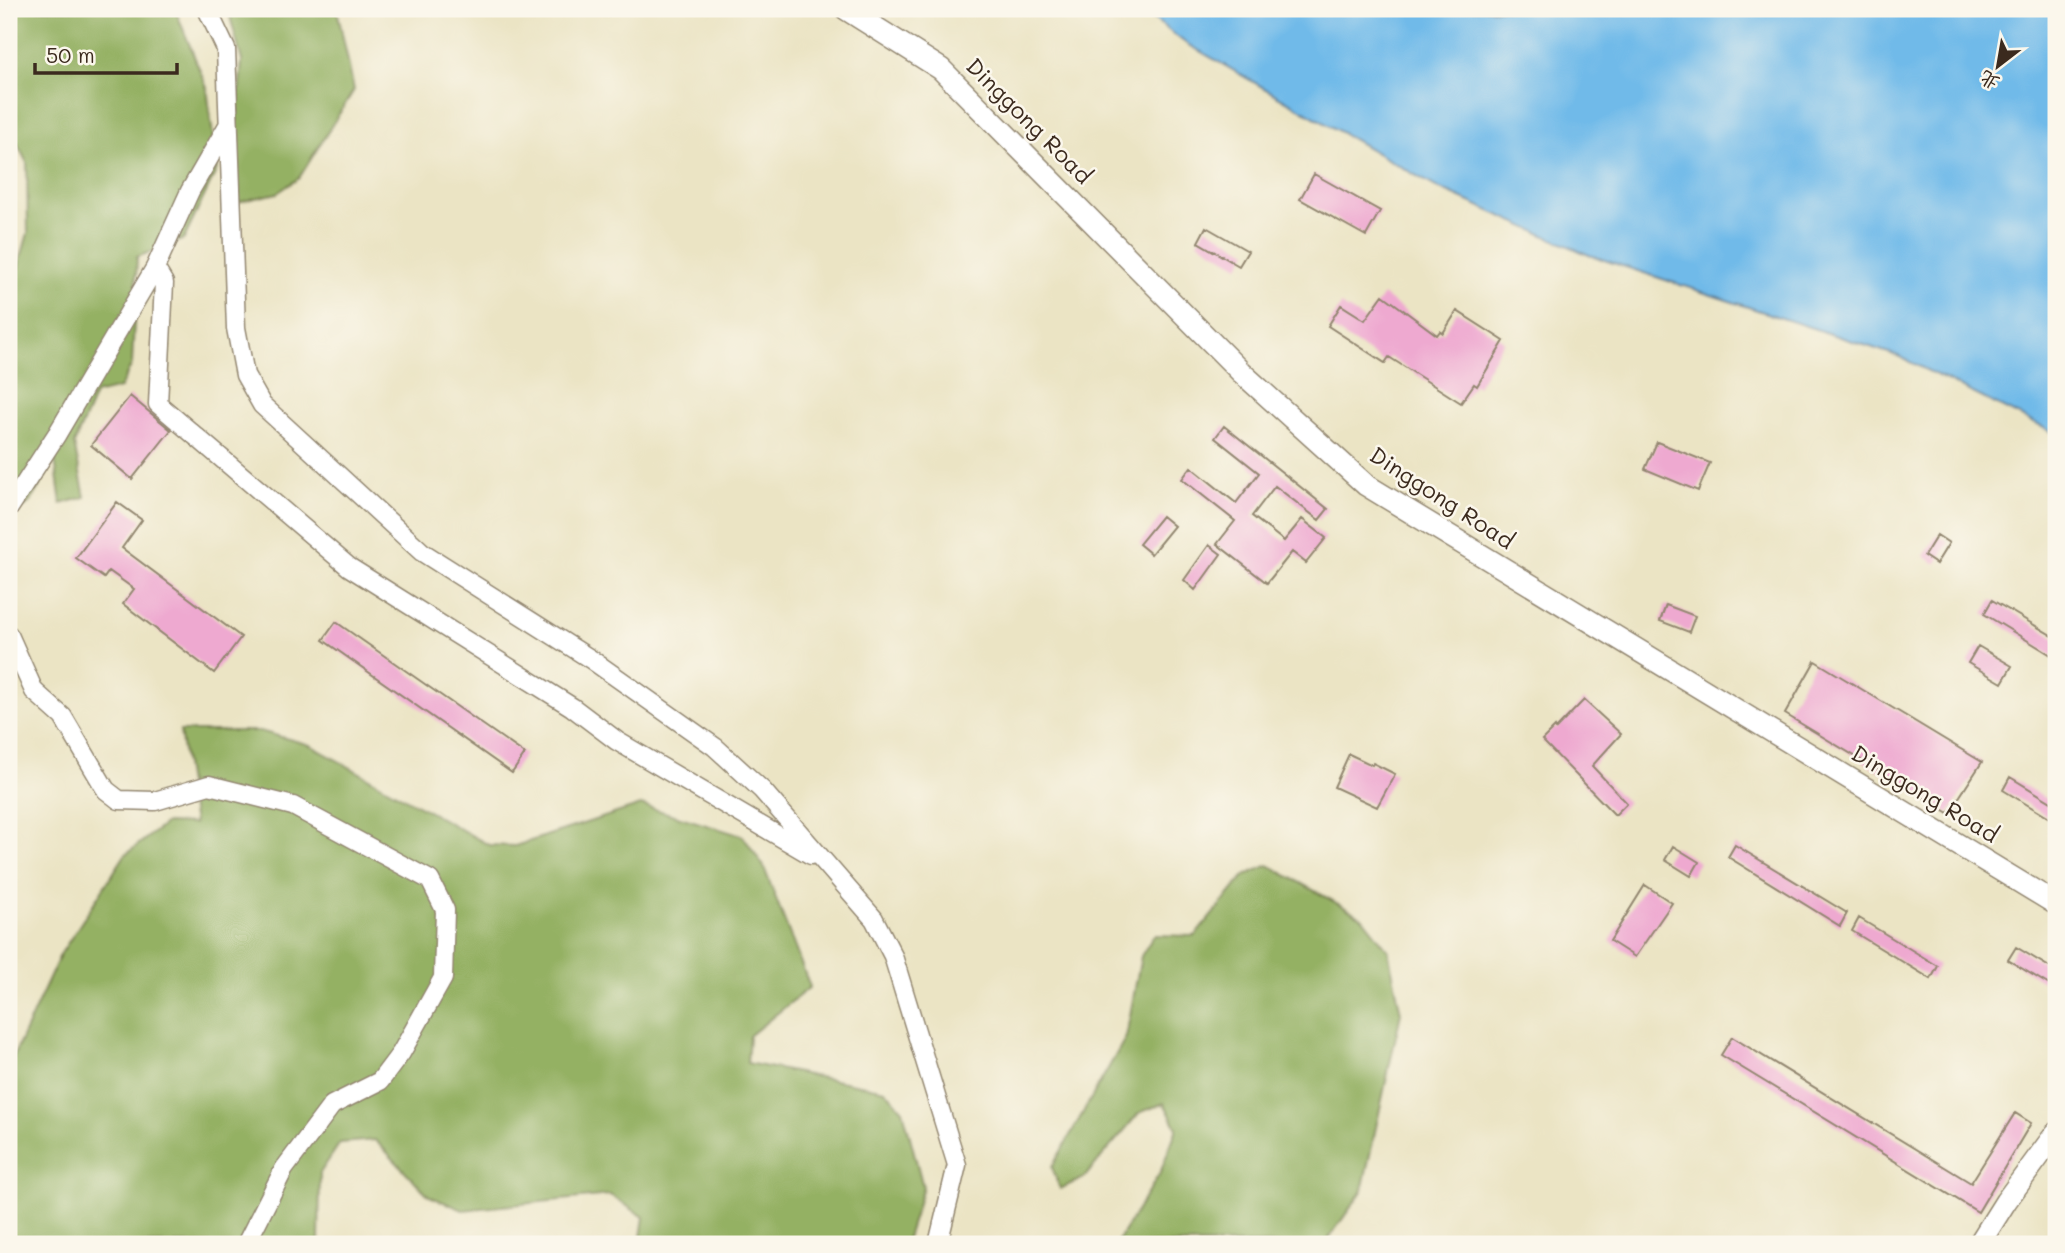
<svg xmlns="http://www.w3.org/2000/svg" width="2065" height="1253" font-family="Mali,'LXGW WenKai TC',sans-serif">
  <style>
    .forest { fill: #94b163; stroke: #686e40; stroke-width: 2 }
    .water { fill: #70bae9; stroke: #567284; stroke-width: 2 }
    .building { fill: #eea9d0 }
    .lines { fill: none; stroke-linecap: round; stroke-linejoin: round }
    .minor-casing { stroke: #938771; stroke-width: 21 }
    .tertiary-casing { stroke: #938771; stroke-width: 24 }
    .minor { stroke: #fff; stroke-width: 18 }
    .tertiary { stroke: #fff; stroke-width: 21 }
    .labels { text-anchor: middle; stroke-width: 5; stroke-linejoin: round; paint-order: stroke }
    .street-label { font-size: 23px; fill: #3b2a1e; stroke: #fbf7ec }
  </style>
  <rect width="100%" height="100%" fill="#fbf7ec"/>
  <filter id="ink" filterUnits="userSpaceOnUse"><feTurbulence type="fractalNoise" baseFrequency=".0143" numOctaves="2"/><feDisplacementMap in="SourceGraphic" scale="14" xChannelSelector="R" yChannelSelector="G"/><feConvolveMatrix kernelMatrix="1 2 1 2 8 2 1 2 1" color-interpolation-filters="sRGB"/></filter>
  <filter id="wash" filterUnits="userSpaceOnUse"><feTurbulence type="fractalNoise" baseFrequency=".00686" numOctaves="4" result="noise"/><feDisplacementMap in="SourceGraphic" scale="28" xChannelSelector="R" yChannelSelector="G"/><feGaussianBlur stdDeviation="1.57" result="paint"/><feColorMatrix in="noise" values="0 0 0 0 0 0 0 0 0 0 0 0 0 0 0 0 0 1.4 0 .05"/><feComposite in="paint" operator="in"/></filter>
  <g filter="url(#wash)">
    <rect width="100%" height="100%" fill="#ebe4c4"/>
    <path class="forest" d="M9 9H175L207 88 217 169 184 239 137 257 132 364 120 388 95 394 74 444 85 497 61 504 55 459 30 502 9 519V287L15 279 28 233 27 163 16 141H9Z
      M228 9H337L354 90 299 178 277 193 238 202 233 154 242 61Z
      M180 731H260L310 745 489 845 515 846 641 805 743 836 763 865 810 987 749 1036 747 1063 885 1090 903 1110 923 1187 905 1244H640L644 1217 610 1195 463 1210 429 1196 375 1140 340 1143 320 1173 319 1244H9V1066L60 955 125 855 166 823 194 824Z
      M1268 865 1362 917 1388 950 1401 1013 1362 1191 1325 1244H1116L1160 1173 1177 1128 1164 1103 1139 1113 1084 1178 1060 1189 1052 1167 1126 1037 1141 956 1154 935 1195 936 1244 876Z"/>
    <path class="water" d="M1141 9H2056V434L1898 356 1589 255 1438 188 1184 42Z"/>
    <g id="blocks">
      <path class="building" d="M1314 174 1380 211 1366 236 1300 199Z
        M1206 227 1248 251 1239 266 1198 242Z
        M1383 295 1437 335 1440 331 1443 333 1457 311 1504 341 1477 386 1474 384 1461 403 1389 357 1385 363 1328 326 1341 305 1365 320Z
        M130 396 171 430 132 479 91 445Z
        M1224 426 1328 509 1319 520 1275 486 1252 516 1284 541 1302 519 1326 538 1306 563 1292 552 1267 583 1217 544 1235 521 1182 479 1191 467 1236 503 1259 473 1215 438Z
        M1657 442 1710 463 1698 491 1645 469Z
        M117 502 142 520 122 548 241 637 214 673 123 604 134 589 109 571 104 578 76 558Z
        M1162 516 1174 526 1151 554 1139 544Z
        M1937 535 1949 543 1936 564 1924 556Z
        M1209 545 1221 554 1195 590 1184 580Z
        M1992 600 2056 638V658L1984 614Z
        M1666 605 1695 616 1689 632 1660 621Z
        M336 622 525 754 512 773 323 640Z
        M1978 646 2012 666 2002 683 1968 663Z
        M1815 661 1982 762 1949 813 1785 714Z
        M1584 700 1621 734 1592 766 1627 803 1615 815 1542 740 1555 727 1556 729Z
        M1349 754 1372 765 1373 763 1395 774 1377 807 1334 787Z
        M2010 777 2056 805V822L2003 790Z
        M1735 845 1847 913 1840 926 1728 857Z
        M1673 846 1699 862 1691 876 1665 860Z
        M1645 885 1672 903 1635 957 1610 941Z
        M1859 918 1938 966 1931 979 1852 931Z
        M2016 947 2056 971V978L2051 986 2008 960Z
        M1732 1037 1971 1183 2015 1113 2031 1123 1978 1212 1721 1055Z"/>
    </g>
  </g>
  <g filter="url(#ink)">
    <use href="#blocks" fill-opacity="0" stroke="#938771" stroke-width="2"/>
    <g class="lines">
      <g class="minor-casing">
        <path id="minor" d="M207 9 226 49 236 328 245 375 262 405 422 552 592 660 715 747 762 790 874 919 893 956 957 1165 938 1244
          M155 268 164 283 158 404 349 567 572 707 617 741 811 855
          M9 508 57 434 155 268 190 191 227 127
          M9 635 34 691 63 717 106 790 119 800 155 801 209 785 293 806 430 880 445 910 443 978 401 1053 380 1081 332 1105 284 1169 246 1244"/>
      </g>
      <g class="tertiary-casing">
        <path id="tertiary" d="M846 9 941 69 1242 373 1366 485 2056 904
          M1979 1244 2006 1201 2056 1133"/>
      </g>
      <use href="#minor" class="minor"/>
      <use href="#tertiary" class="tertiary"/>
    </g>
  </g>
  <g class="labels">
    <g class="street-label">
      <text transform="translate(1029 121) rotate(45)" y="8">Dinggong Road</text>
      <text transform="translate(1442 498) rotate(33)" y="8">Dinggong Road</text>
      <text transform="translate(1925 794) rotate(31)" y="8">Dinggong Road</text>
    </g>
  </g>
  <rect width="2065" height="1253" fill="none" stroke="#fbf7ec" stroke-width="35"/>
  <g transform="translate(1998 66) rotate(211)" stroke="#fbf7ec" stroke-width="5" paint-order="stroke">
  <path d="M0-5L12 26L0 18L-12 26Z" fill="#3b2a1e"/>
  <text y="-10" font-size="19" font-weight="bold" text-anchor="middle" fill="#3b2a1e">北</text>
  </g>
  <path d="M35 63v10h142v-10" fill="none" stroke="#3b2a1e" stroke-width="3.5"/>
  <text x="46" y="63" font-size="21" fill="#3b2a1e" stroke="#fbf7ec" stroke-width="5" paint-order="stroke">50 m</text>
</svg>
